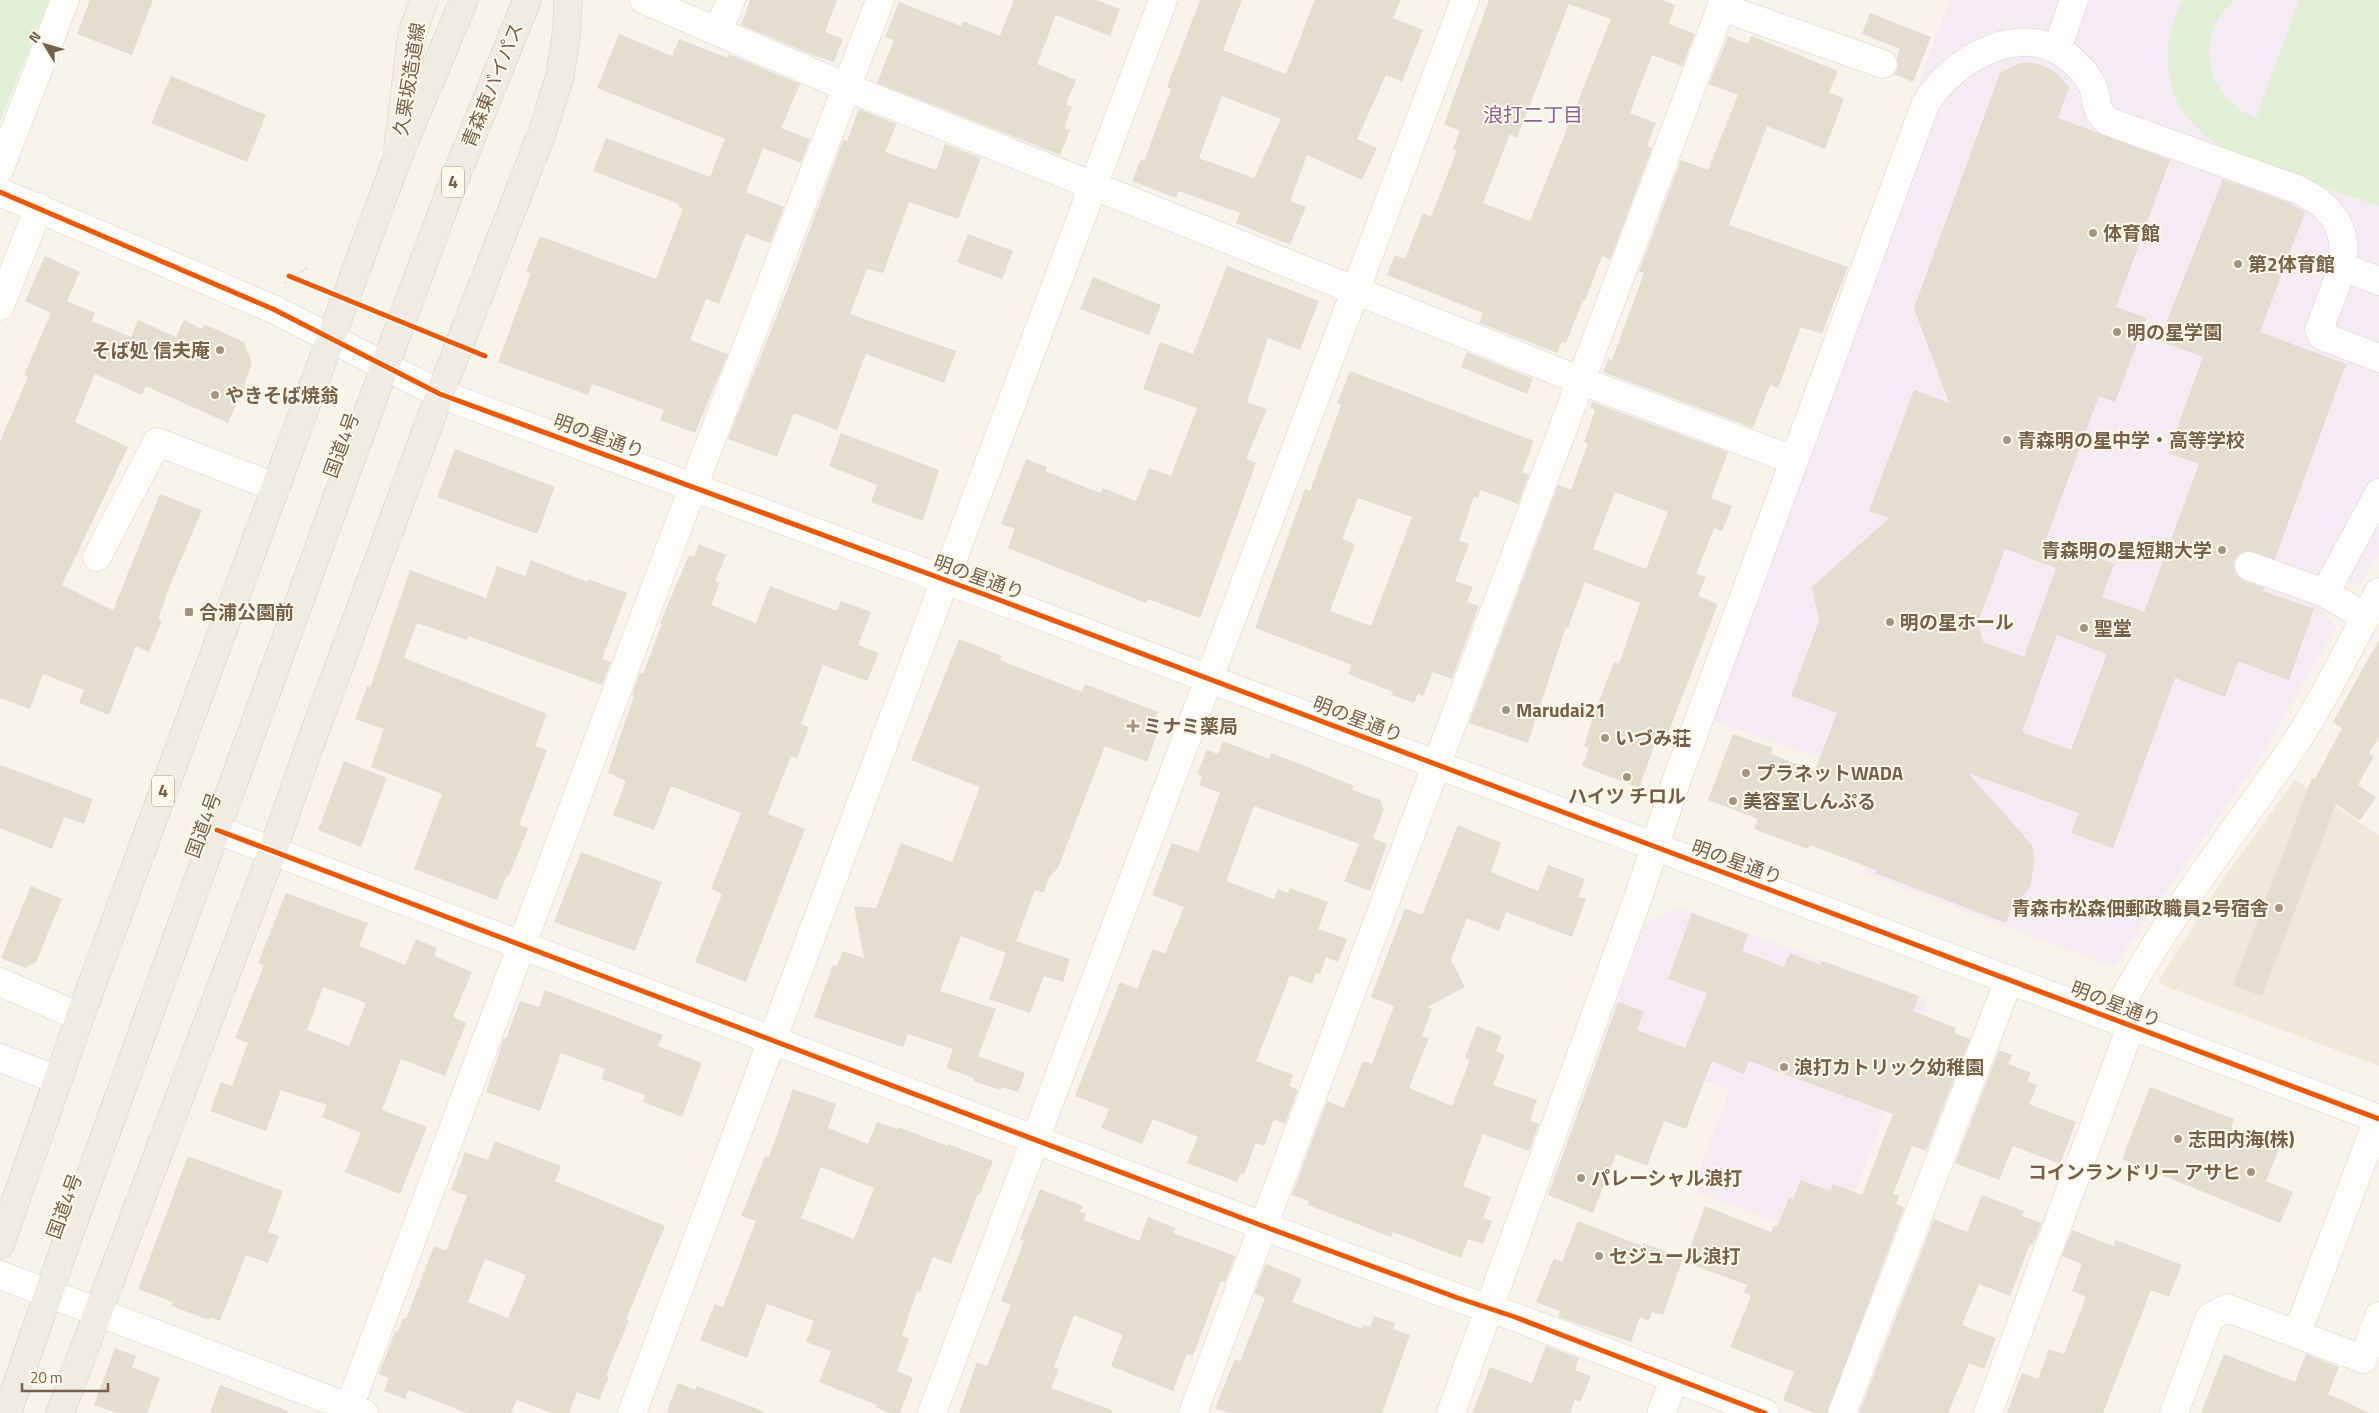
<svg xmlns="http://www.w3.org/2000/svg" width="2379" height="1413" font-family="'Titillium Web','Noto Sans JP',sans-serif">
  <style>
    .residential { fill: #f0e8d8 }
    .education { fill: #f5ebf3 }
    .green { fill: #e1efd6 }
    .building { fill: #e4ddd2; fill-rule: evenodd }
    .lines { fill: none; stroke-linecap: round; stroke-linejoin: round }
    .minor-casing { stroke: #d6d1c9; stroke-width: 29 }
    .major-casing { stroke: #d6cfc6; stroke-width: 29 }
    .highway-casing { stroke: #d6cfc6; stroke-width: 29 }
    .path { stroke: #dad4ce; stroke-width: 3; stroke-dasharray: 1 4; stroke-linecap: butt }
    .minor { stroke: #fefdfc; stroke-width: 28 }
    .major { stroke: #f2efe5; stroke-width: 28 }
    .highway { stroke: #f1ebe5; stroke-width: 28 }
    .cycleway-casing { stroke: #fffaed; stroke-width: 8 }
    .cycleway { stroke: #e8590c; stroke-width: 5 }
    .poi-dot { fill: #a39482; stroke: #fffaed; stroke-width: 2 }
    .labels { text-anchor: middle; stroke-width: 4; stroke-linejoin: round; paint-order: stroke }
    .shield { fill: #fffaed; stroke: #9f8e7b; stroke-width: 1 }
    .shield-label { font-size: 18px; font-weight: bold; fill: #76604a }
    .street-label { font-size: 19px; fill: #76604a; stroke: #fffaed }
    .poi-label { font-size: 19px; font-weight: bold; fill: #76604a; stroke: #fffaed; text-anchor: start }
    .neighbourhood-label { font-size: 20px; fill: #896293; stroke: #fffaed }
  </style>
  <rect width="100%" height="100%" fill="#f7f4eb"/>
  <path class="residential" d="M2295 780 2379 835V1066L2162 985 2159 980 2224 878Z"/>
  <path class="education" d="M1950 0H2379V554L2360 584H2343L2327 617 2337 626 2258 761 2113 967 1864 873 1896 785 1713 721 1936 110 1912 101Z
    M1677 907 1928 999 1835 1245 1692 1190 1730 1090 1602 1043 1646 923Z"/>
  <path class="green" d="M0 0H49L0 121Z
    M2183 0H2235C2191 38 2205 96 2256 118L2299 0H2379V206C2349 196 2319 185 2289 174 2233 155 2174 135 2168 66 2166 43 2172 20 2183 0Z"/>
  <path class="building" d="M90 0H153L132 55 77 34Z
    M750 0H837L825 32 843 39 834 62 812 55 741 25Z
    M1014 0H1096L1120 9 1110 36 1056 15 1037 64 1076 80 1066 104 1072 107 1064 128 1070 130 1060 155 877 83 894 40 885 37 899 2 961 26 963 21 1000 36Z
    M1200 0H1242L1223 50 1286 74 1315 0H1401L1393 18 1423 30 1402 82 1386 75 1357 139 1377 148 1362 180 1307 155 1290 201 1306 207 1290 245 1236 223 1240 213 1179 191 1176 198 1132 181 1141 159 1144 161 1171 89 1167 87ZM1222 96 1281 119 1254 178 1199 158Z
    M1489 0H1662L1675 5 1669 24 1695 34 1682 66 1652 55 1630 113 1656 123 1647 146 1652 148 1610 260 1602 256 1585 301 1583 300 1566 343 1562 342 1557 353 1479 323 1483 313 1387 275 1395 255 1405 259 1423 213 1431 217 1457 150 1453 149 1460 131 1444 124ZM1569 4 1611 19 1530 221 1483 203 1510 134 1517 138Z
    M1870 13 1931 37 1913 82 1894 74 1898 69 1897 57 1900 49 1862 34Z
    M619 34 672 56 679 39 728 58 729 54 800 84 781 128 810 139 801 163 763 148 746 192 784 207 770 243 746 234 719 304 706 299 690 340 728 354 695 433 660 420 664 410 592 384 588 395 498 362 531 273 526 272 540 236 656 279 683 209 678 207 679 204 593 171 606 138 710 177 725 139 597 88Z
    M1728 36 1748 44 1751 36 1838 71 1829 92 1844 99 1825 149 1767 126 1729 225 1848 267 1822 334 1801 327 1778 388 1770 385 1753 428 1603 372 1608 359 1612 360 1644 273 1639 271 1681 160 1708 170 1738 95 1709 84Z
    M2027 62 2042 65 2055 72 2069 87 2058 118 2170 160 2116 307 2147 318 2115 402 2099 396 2046 539 2114 564 2102 597 2144 612 2199 464 2168 453 2203 357 2159 341 2223 179 2290 203 2305 212 2260 332 2346 364 2275 559 2247 551 2239 554 2234 561V569L2237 576 2243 580 2264 588 2263 591 2314 609 2289 680 2238 661 2225 697 2175 678 2113 848 2071 833 2079 813 1968 773 2032 845 2034 861 2031 884 2025 894 2013 905 2006 923 1875 873 1876 870 1810 845 1808 849 1754 829 1758 819 1708 800 1733 734 1773 748 1771 754 1815 771 1837 713 1791 696 1819 621 1812 587 1889 518 1869 511 1914 390 1949 403 1914 308 2000 73 2013 66ZM2005 549 2056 568 2024 657 1983 642 1978 622ZM2057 635 2107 654 2071 750 2022 732Z
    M171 76 266 115 247 162 151 123Z
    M859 109 896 124 885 152 936 170 945 144 981 158 958 219 909 202 883 273 867 269 850 314 956 351 944 383 866 354 837 430 794 413 777 457 728 439 789 285 843 140 847 141Z
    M968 234 1013 251 1002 279 957 262Z
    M45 256 80 272 67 301 95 313 92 321 131 337 138 320 176 337 184 320 202 329 204 324 244 342 252 363 244 386H245L228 423 146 386 142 395 95 374 75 422 128 447 62 585 113 610 160 494 202 510 171 583 158 619 162 621 149 652 136 646 109 715 79 703 84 690 43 674 30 709 0 698V441L28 377 24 375 51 313 25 301Z
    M1227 266 1319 301 1300 350 1268 338 1247 402 1267 409 1246 459 1256 463 1200 618 1148 599 1146 603 1008 548 1015 529 1001 524 1026 459 1047 467 1045 471 1100 493 1103 488 1136 501 1149 468 1171 476 1197 408 1143 389 1160 342 1193 354Z
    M1093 277 1161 305 1149 335 1080 309Z
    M1467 352 1533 379 1527 394 1461 367Z
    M1350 371 1534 441 1522 472 1529 475 1518 504 1481 490 1478 498 1474 497 1459 541 1469 544 1455 581 1473 587 1467 602 1479 606 1452 679 1433 672 1423 696 1418 694 1414 703 1392 695 1393 692 1348 674 1352 665 1255 628 1305 489 1310 491 1341 405 1337 404ZM1358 498 1412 517 1371 626 1330 611 1355 544 1342 539Z
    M1592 402 1728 452 1711 498 1732 506 1722 531 1714 528 1696 574 1706 577 1698 596 1718 604 1665 741 1657 738 1639 788 1582 766 1589 748 1584 746 1594 714 1614 662 1619 664 1640 603 1585 582 1568 628 1566 627 1528 743 1469 723 1558 485 1571 490 1588 444 1584 442 1595 410 1590 408ZM1615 492 1668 512 1646 569 1593 549Z
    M841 433 939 470 923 521 871 502 877 485 829 466Z
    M455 449 555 487 537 534 437 497Z
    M699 544 726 555 715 581 720 583 711 605 756 623 770 586 837 611 841 601 871 612 858 645 879 653 867 681 823 665 801 724 809 727 797 758 791 756 768 814 805 829 746 982 695 962 722 894 711 889 741 813 671 786 654 830 613 815 626 781 608 773 634 696 632 695 640 673 643 674 662 624 660 623 689 555 694 557Z
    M531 560 587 582 588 579 627 593 602 659 611 662 602 685 468 636 467 640 417 623 404 658 547 714 535 746 547 750 519 825 528 828 509 876 507 875 497 900 414 869 442 794 371 767 384 729 355 719 367 686 370 688 410 570 486 598 497 566 525 576Z
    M959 639 1002 656 1000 660 1082 692 1085 684 1158 712 1155 720 1161 723 1147 762 1105 746 1058 868 1049 877 1044 893 1035 890 1016 941 1070 959 1063 982 1044 976 1030 1013 989 999 1006 953 961 936 940 991 996 1009 978 1056 1025 1073 1018 1092 1002 1087 1000 1090 973 1081 974 1078 946 1068 953 1049 908 1034 903 1047 814 1017 833 965 837 966 843 951 864 958 854 906 876 908 901 843 952 862 980 787 911 760Z
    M2379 640V737L2369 753 2374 756 2358 785 2376 797 2360 821 2336 804 2262 996 2233 985 2312 778 2315 779 2342 728 2333 722Z
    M1223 741 1269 759 1271 753 1300 764 1354 786 1352 790 1380 800 1384 809 1373 838 1387 844 1370 891 1344 881 1359 844 1254 806 1226 881 1274 899 1278 889 1288 893 1290 888 1328 902 1318 929 1347 939 1338 962 1326 957 1320 974 1316 973 1312 984 1290 975 1256 1061 1293 1075 1289 1086 1298 1090 1285 1124 1274 1119 1264 1146 1256 1143 1244 1174 1241 1173 1237 1182 1187 1163 1198 1137 1153 1119 1142 1144 1101 1128 1109 1109 1075 1096 1120 982 1137 989 1153 949 1165 954 1184 907 1152 895 1172 843 1198 852 1220 793 1199 785 1202 776 1197 774 1207 750 1218 754Z
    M344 761 387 778 361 847 318 830Z
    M0 765 93 799 84 824 64 817 52 849 0 828Z
    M1458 825 1501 843 1491 872 1538 891 1548 865 1585 879 1578 897 1586 899 1572 937 1506 912 1499 931 1467 918 1451 960 1465 987 1427 1007 1432 1009 1422 1036 1429 1038 1409 1088 1452 1106 1470 1060 1465 1058 1477 1026 1502 1036 1496 1051 1505 1055 1493 1085 1537 1100 1530 1121 1539 1124 1529 1151 1483 1134 1463 1186 1491 1197 1483 1218 1492 1221 1483 1244 1468 1239 1461 1258 1393 1232 1391 1237 1308 1205 1309 1201 1292 1195 1327 1101 1344 1108 1363 1061 1372 1064 1394 1006 1371 997 1405 908 1422 915Z
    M581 852 662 882 635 951 554 922Z
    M31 886 62 899 36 962 25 968 1 958Z
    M286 893 368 923 359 946 405 965 416 939 437 948 434 956 472 972 453 1017 466 1023 445 1076 401 1059 382 1110 427 1127 400 1194 345 1172 361 1133 322 1117 327 1105 281 1090 266 1131 210 1111 221 1082 232 1086 248 1043 235 1038 264 965 258 963ZM323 987 366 1003 349 1046 307 1030Z
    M1692 913 1748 934 1742 951 1784 967 1790 953 1820 965 1822 961 1919 996 1913 1011 1956 1028 1954 1033 1970 1039 1926 1151 1912 1146 1893 1194 1899 1196 1896 1204 1904 1208 1827 1413H1814L1783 1400 1794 1372 1730 1347 1751 1296 1744 1292 1747 1285 1685 1262 1705 1206 1771 1232 1774 1226 1777 1227 1789 1198 1793 1199 1801 1180 1830 1191 1833 1184 1862 1195 1893 1114 1749 1061 1744 1074 1712 1061 1686 1129 1664 1121 1647 1166 1616 1154 1593 1213 1548 1195 1618 1002 1644 1011 1637 1030 1685 1048 1707 993 1668 979Z
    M545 990 663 1035 658 1046 702 1063 682 1117 643 1102 645 1095 602 1079 605 1069 561 1053 540 1111 486 1092 504 1038 506 1039 520 1001 539 1007Z
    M1999 1050 2012 1055 2008 1064 2031 1073 2027 1081 2037 1085 2029 1104 2076 1122 2060 1164 2013 1146 1999 1180 1955 1163Z
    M2150 1087 2234 1119 2231 1128 2280 1147 2266 1181 2293 1192 2280 1223 2122 1159Z
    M793 1089 836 1104 828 1128 868 1144 877 1122 897 1129 898 1127 948 1146V1144L993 1161 980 1194H978L951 1264 933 1257 920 1292 917 1291 902 1336 909 1339 897 1371 913 1378 900 1413H890L876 1407 877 1405 819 1382 831 1351 806 1342 814 1321 767 1304 747 1358 700 1340 715 1304 723 1307 756 1221 741 1216 765 1156 769 1157ZM821 1167 874 1188 854 1239 801 1218Z
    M495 1141 561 1166 555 1181 665 1226 626 1319 629 1320 606 1376 609 1377 599 1400 577 1392 569 1413H552L517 1400 511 1413H467L408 1390 405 1399 384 1391 389 1378 379 1374 395 1331 398 1332 403 1318 406 1319 434 1246 446 1251 467 1196 451 1190 465 1152 488 1160ZM485 1259 526 1275 508 1318 468 1302Z
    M188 1156 283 1191 268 1232 279 1236 268 1263 246 1255 220 1321 210 1317 209 1320 171 1306 173 1302 138 1289Z
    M1040 1189 1083 1206 1080 1212 1086 1214 1084 1220 1139 1241 1148 1217 1175 1228 1173 1233 1235 1256 1225 1283 1221 1281 1193 1356 1187 1354 1173 1391 1111 1366 1123 1335 1074 1315 1054 1367 1059 1369 1051 1388 1112 1410 1111 1413H959L977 1362 987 1366 1011 1305 1001 1301 1024 1241 1020 1239Z
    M1982 1195 2024 1211 2022 1216 2042 1223 2033 1245 2030 1244 2010 1296 1979 1284 1962 1325 1996 1338 1984 1369 1969 1363 1948 1413H1859L1934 1219 1967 1232Z
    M1578 1221 1642 1246 1643 1243 1683 1258 1663 1315 1652 1312 1649 1321 1640 1317 1631 1342 1558 1317 1560 1311 1536 1302 1554 1258 1562 1262Z
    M2072 1230 2114 1246 2116 1240 2182 1265 2169 1297 2151 1290 2103 1413H2007L2022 1373 2038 1379 2049 1349 2064 1354 2086 1297 2072 1291 2082 1264 2062 1256Z
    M1266 1264 1302 1279 1292 1302 1362 1329 1363 1325 1370 1327 1374 1316 1395 1323 1393 1329 1410 1335 1382 1413H1229L1215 1408 1235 1359 1240 1361 1265 1298 1254 1294Z
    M1546 1346 1579 1358 1575 1370 1591 1376 1580 1402 1575 1400 1570 1413H1472L1490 1367 1532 1383Z
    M115 1348 136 1356 132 1367 160 1378 147 1413H117L94 1405Z
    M2224 1354 2295 1382 2306 1354 2339 1367 2328 1394 2370 1413H2201Z
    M678 1383 695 1390 697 1386 763 1411V1413H666Z
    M220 1385 288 1411 287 1413H210Z"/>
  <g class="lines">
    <g class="minor-casing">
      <path id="minor" d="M644 0 846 87 1579 380 1793 460
        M1721 7 1883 64
        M718 31 731 0
        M2057 49 2074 0
        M0 168 65 0
        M0 192 273 309 440 394 986 595 2379 1119
        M2342 267 2379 281
        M0 306 39 207
        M97 557 157 442 275 487
        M2249 566 2325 593
        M2365 617 2325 593 2379 493
        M217 830 1263 1226 1458 1298 1515 1317 1765 1413
        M0 982 80 1017
        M2113 1019C2162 924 2228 841 2288 754 2323 703 2349 646 2379 592
        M0 1058 58 1080
        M0 1275 364 1413
        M2297 1334 2378 1119
        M347 1413 679 524 880 0
        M632 1413 1163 0
        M932 1413 1465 0
        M1193 1413 1724 0
        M1451 1413 1639 895 1677 779 1925 105C1952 58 2024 18 2072 60 2079 66 2090 79 2093 87 2099 103 2093 108 2107 121L2297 189C2370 224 2340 272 2319 330L2322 336 2379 358
        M1661 1413 1675 1378
        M1842 1413 2009 980
        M1988 1413 2131 1026
        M2174 1413 2210 1317 2227 1308 2363 1359 2379 1316"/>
    </g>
    <g class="major-casing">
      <path id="major" d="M398 148 412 34 424 0"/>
    </g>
    <g class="highway-casing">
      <path id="highway" d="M0 1245 80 1017 397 159 464 0
        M7 1413 72 1226 385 366 453 183 527 0
        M60 1413 273 850 308 750 440 394 542 133 560 76 567 30 568 0"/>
    </g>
    <path class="path" d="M285 283 309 267"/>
    <use href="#minor" class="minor"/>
    <use href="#major" class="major"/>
    <use href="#highway" class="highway"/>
    <g class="cycleway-casing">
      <path id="cycleway" d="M0 192 273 309 440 394 986 595 2379 1119
        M289 276 485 356
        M217 830 1263 1226 1458 1298 1515 1317 1765 1413"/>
    </g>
    <use href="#cycleway" class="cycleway"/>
  </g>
  <g class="poi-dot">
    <circle cx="2093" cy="233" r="5"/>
    <circle cx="2238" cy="264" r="5"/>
    <circle cx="2117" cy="332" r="5"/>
    <circle cx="220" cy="350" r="5"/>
    <circle cx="215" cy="395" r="5"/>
    <circle cx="2007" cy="440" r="5"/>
    <circle cx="2222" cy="550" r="5"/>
    <rect x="184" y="607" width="10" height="10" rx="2.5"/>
    <circle cx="1890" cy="622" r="5"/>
    <circle cx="2084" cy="628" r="5"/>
    <circle cx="1506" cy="710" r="5"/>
    <path d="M1130.5 718.5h5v5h5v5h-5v5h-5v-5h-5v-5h5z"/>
    <circle cx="1605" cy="738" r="5"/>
    <circle cx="1746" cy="773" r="5"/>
    <circle cx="1627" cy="777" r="5"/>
    <circle cx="1733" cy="801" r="5"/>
    <circle cx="2279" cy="908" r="5"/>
    <circle cx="1784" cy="1067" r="5"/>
    <circle cx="2178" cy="1139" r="5"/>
    <circle cx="2251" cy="1172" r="5"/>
    <circle cx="1581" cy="1178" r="5"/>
    <circle cx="1599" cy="1256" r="5"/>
  </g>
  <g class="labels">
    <g class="shield">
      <rect x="442" y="166.5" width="22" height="31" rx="4"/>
      <rect x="152" y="775.5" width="22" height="31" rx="4"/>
    </g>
    <g class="shield-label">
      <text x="453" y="188">4</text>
      <text x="163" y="797">4</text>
    </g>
    <g class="street-label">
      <text transform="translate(409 79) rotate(-81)" y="7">久栗坂造道線</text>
      <text transform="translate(492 85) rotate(-68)" y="7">青森東バイパス</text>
      <text transform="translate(599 436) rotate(20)" y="7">明の星通り</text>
      <text transform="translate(341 445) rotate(-70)" y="7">国道4号</text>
      <text transform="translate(979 577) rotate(20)" y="7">明の星通り</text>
      <text transform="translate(1358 719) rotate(21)" y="7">明の星通り</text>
      <text transform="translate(203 825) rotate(-70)" y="7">国道4号</text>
      <text transform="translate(1737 862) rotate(20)" y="7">明の星通り</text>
      <text transform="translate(2116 1004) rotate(21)" y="7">明の星通り</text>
      <text transform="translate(64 1206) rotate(-70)" y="7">国道4号</text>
    </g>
    <g class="poi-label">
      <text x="2103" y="240">体育館</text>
      <text x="2248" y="271">第2体育館</text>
      <text x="2127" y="339">明の星学園</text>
      <text x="210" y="357" text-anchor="end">そば処 信夫庵</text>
      <text x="225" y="402">やきそば焼翁</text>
      <text x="2017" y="447">青森明の星中学・高等学校</text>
      <text x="2212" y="557" text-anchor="end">青森明の星短期大学</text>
      <text x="199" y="619">合浦公園前</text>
      <text x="1900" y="629">明の星ホール</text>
      <text x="2094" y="635">聖堂</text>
      <text x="1516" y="717">Marudai21</text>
      <text x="1143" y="733">ミナミ薬局</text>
      <text x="1615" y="745">いづみ荘</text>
      <text x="1756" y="780">プラネットWADA</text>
      <text x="1627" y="803" text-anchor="middle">ハイツ チロル</text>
      <text x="1743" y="808">美容室しんぷる</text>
      <text x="2269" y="915" text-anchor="end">青森市松森佃郵政職員2号宿舎</text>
      <text x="1794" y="1074">浪打カトリック幼稚園</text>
      <text x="2188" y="1146">志田内海(株)</text>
      <text x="2241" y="1179" text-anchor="end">コインランドリー アサヒ</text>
      <text x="1591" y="1185">パレーシャル浪打</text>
      <text x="1609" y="1263">セジュール浪打</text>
    </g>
    <g class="neighbourhood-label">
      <text x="1533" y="122">浪打二丁目</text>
    </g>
  </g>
  <g transform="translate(45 45) rotate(307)" stroke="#fffaed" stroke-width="4" paint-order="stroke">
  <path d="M0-4L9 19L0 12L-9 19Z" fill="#76604a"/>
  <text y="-8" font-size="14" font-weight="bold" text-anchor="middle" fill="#76604a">N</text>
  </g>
  <path d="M22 1383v8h86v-8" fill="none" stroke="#76604a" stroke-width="2.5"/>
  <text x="30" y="1383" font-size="15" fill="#76604a" stroke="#fffaed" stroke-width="4" paint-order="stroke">20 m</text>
</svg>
